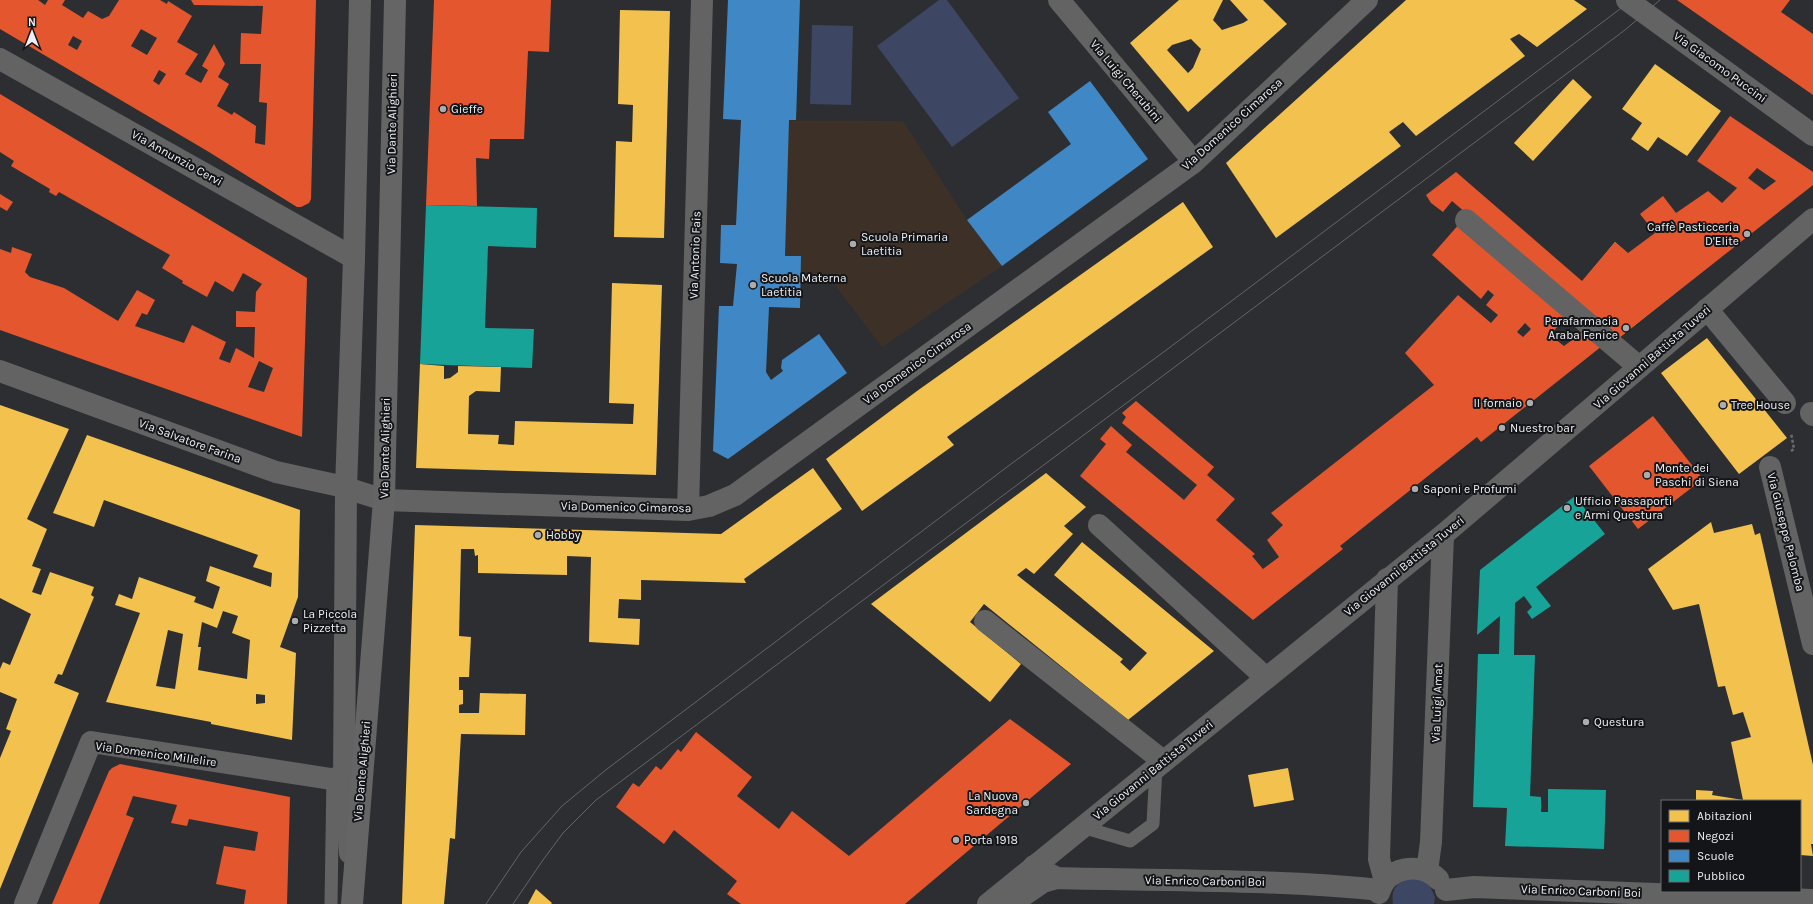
<svg xmlns="http://www.w3.org/2000/svg" width="1813" height="904" font-family="Karla,sans-serif">
  <style>
    .education { fill: #3d3127 }
    .grass { fill: #3d4663 }
    .homes { fill: #f2c14e; fill-rule: evenodd }
    .shops { fill: #e4572e; fill-rule: evenodd }
    .schools { fill: #3f88c5 }
    .public { fill: #17a398 }
    .lines { fill: none; stroke-linecap: round; stroke-linejoin: round }
    .path { stroke: #6b6b6c; stroke-width: 2.5; stroke-dasharray: 3 2; stroke-linecap: butt }
    .service { stroke: #636363; stroke-width: 13 }
    .minor { stroke: #636363; stroke-width: 22 }
    .tertiary { stroke: #636363; stroke-width: 22 }
    .secondary { stroke: #666566; stroke-width: 22 }
    .tram { stroke: #656568; stroke-width: 1 }
    .poi-dot { fill: #aaacb0; stroke: #141518; stroke-width: 1.5 }
    .labels { text-anchor: middle; stroke-width: 4; stroke-linejoin: round; paint-order: stroke }
    .street-label { font-size: 12px; fill: #eef0f4; stroke: #141518 }
    .poi-label { font-size: 12px; fill: #eef0f4; stroke: #141518; text-anchor: start }
  </style>
  <rect width="100%" height="100%" fill="#2d2e32"/>
  <path class="education" d="M741 120 903 121 967 220 1002 266 882 347 832 281 801 280 800 308 733 306 737 264 720 263 721 225H736Z"/>
  <path class="grass" d="M939 0H947L1019 98 952 147 877 46Z
    M812 25 853 26 851 105 810 104Z
    M1417 878 1429 884 1435 897 1434 904H1393C1390 885 1401 880 1417 878Z"/>
  <path class="homes" d="M1179 0H1223L1213 20 1222 30 1243 23 1248 20 1230 0H1263L1287 24 1188 112 1130 43ZM1191 39 1201 49 1193 68 1188 73 1167 50 1172 45Z
    M1406 0H1574L1587 9 1537 47 1519 34 1510 39 1525 56 1416 136 1403 122 1389 132 1401 146 1276 238 1226 163Z
    M620 10 670 11 664 238 614 237 616 141 632 142 633 105 618 104Z
    M1655 64 1721 111 1687 156 1658 137 1648 151 1631 139 1642 123 1622 109Z
    M1573 79 1592 97 1533 161 1514 143Z
    M1183 202 1213 247 947 437 954 445 862 511 826 459 917 391Z
    M1615 242 1674 294 1615 341 1567 300Z
    M612 283 662 285 656 475 416 468 420 364 444 366V379L450 378 458 372V366L501 367 500 392 476 391 469 396 468 434 499 435 498 444 514 445 515 421 633 424 634 404 609 403Z
    M1707 338 1787 438 1739 474 1661 373Z
    M0 405 69 429 27 519 47 529 32 566 41 569 32 592 41 595 50 572 94 587 91 595 94 597 62 675 58 674 54 683 79 693 0 889V758L11 731 6 729 17 699 0 692V669L3 662 10 665 31 614 0 598Z
    M87 435 300 510 298 597 280 647 296 653 292 740 211 724V722L106 702 140 613 115 605 119 594 132 599 139 577 196 597 194 602 213 609 220 587 206 581 210 566 271 587 272 573 253 567 258 555 104 500 94 527 53 513ZM223 611 238 616 232 633 250 640 247 679 198 670 201 647H198L202 622 217 628ZM168 630 183 634 175 689 156 686ZM256 694 265 695V703L256 704Z
    M813 468 842 509 744 579 746 583 641 580V600L619 599 618 618 640 619 639 645 589 642 591 557 567 556V575L478 573V555L475 556 474 549H461L459 636 471 637 469 677H459V690H463V704L459 705V713H479L480 693 526 694 525 735 461 734 455 839 450 838 444 904H402L415 525 721 534Z
    M1046 473 1086 507 1064 526 1073 534 1034 574 1026 568 1017 575 1123 659 1120 662 1130 671 1147 653 1054 575 1082 542 1214 651 1128 720 984 604 970 622 1021 664 990 702 871 604Z
    M1711 522 1714 533 1752 524 1755 535 1760 533 1813 765V844H1811L1813 856 1800 855V801H1696V790L1713 791 1712 795 1743 800 1731 742 1751 737 1743 712 1733 715 1725 686 1718 687 1699 604 1673 610 1648 569Z
    M1288 768 1294 800 1254 807 1248 775Z
    M536 889 552 903 551 904H528Z"/>
  <path class="shops" d="M0 0H38L45 5 48 0H65L62 5 83 18 88 11 102 19 109 16 119 0H160L167 4 168 1 192 16 177 42 198 54 185 74 201 83 208 70 202 66 214 44 225 64 218 77 229 84 217 106 232 115 234 112 256 126 255 143 265 145 267 103 259 102 261 64H240L241 33 261 34 263 6 194 5 191 0H316L311 199 309 203 301 207H297L209 152 0 29ZM141 29 157 38 147 55 131 46ZM73 36 82 41 77 50 68 45ZM159 70 166 74 159 85 153 81Z
    M434 0H551L549 52 528 51 524 139H490L489 159 476 158 477 206 426 205Z
    M1677 0H1790L1781 12 1813 34V95Z
    M0 94 307 278 302 437 0 330V249L11 253 12 247 32 254 25 272 30 277 64 288 118 321 137 290 155 300 147 315 142 313 135 326 184 343 192 325 226 342 219 359 230 363 236 348 254 358 255 327H236V311L255 312 256 292 262 284 243 273 233 292 215 281 207 297 182 283 183 281 162 268 170 255 59 192 56 196 49 192 50 189 11 166 14 161 0 152ZM259 361 273 368 264 392 248 387Z
    M1730 116 1813 172V185L1615 341 1452 201 1443 212 1431 203 1426 195 1456 172 1582 281 1615 242 1628 253 1655 233 1640 214 1663 196 1676 213 1708 191 1722 203 1737 188 1697 161ZM1757 168 1776 181 1764 190 1748 178Z
    M0 194 13 202 7 211 0 207Z
    M1460 223 1567 316 1550 335 1564 346 1584 331 1602 346 1481 442 1477 437 1340 546 1343 549 1253 620 1080 476 1106 444 1100 439 1111 426 1132 445 1126 452 1184 500 1197 485 1122 423 1126 417 1122 413 1136 401 1214 467 1207 475 1235 499 1216 520 1255 554 1252 556 1263 569 1279 557 1267 540 1283 525 1271 513 1434 385 1405 353 1458 295 1491 323 1498 315 1486 305 1494 295 1488 290 1481 299 1432 255ZM1525 323 1531 329 1523 337 1517 332Z
    M1653 416 1703 479 1638 529 1589 466Z
    M1010 719 1071 764 905 904H741L727 894 737 881 674 830 664 844 616 807 633 783 639 787 656 766 661 770 678 749 681 752 696 732 752 777 737 796 779 829 792 811 849 856Z
    M120 764 290 797 287 904H244L246 890 216 884 224 846 255 851 258 832 189 819 187 826 171 823 177 805 133 796 126 815 134 818 99 904H52L109 771 112 768Z"/>
  <path class="schools" d="M728 0H800L796 120H789L785 256H801L800 308 769 307 766 372 771 380 783 371 781 368 782 360 819 334 847 373 728 459 713 451 719 306H733L737 264 720 263 721 225H736L741 120 723 119Z
    M1090 81 1148 159 1002 266 967 220 1071 144 1048 112Z"/>
  <path class="public" d="M426 205 537 208 536 248 488 246 485 328 534 329 532 368 420 364Z
    M1575 496 1605 534 1536 587 1551 606 1532 619 1527 612 1532 607 1524 596 1515 603 1514 655H1535L1530 796 1541 797V812H1548V789L1606 790 1604 849 1505 846 1507 808 1473 807 1478 654H1499L1500 616 1477 635 1480 570Z"/>
  <g class="lines">
    <path class="path" d="M1791 451 1794 449 1791 433"/>
    <path class="service" d="M1082 827 1130 841 1153 824 1156 767
      M331 904 333 774"/>
    <path class="minor" d="M1059 0 1194 162
      M1627 0 1813 135
      M0 59 354 258
      M1466 220 1639 367
      M1707 309 1785 403
      M0 371 276 472 340 486 384 500 688 510 709 506 735 495 1194 162 1367 0
      M1811 413 1813 415
      M1770 467 1813 644
      M688 510 702 0
      M1099 525 1266 678
      M985 621 1163 761
      M1034 866 1057 878C1165 881 1273 879 1380 890
      M1427 871 1431 842 1443 535
      M1385 881 1379 859 1387 579
      M1446 890 1474 887 1813 900
      M1379 893C1386 867 1420 861 1438 879
      M25 904 91 742 344 781
      M1011 904 1043 882 1057 878"/>
    <path class="tertiary" d="M350 853 344 781 346 488 354 258 360 0
      M988 904 1443 535 1813 219"/>
    <path class="secondary" d="M352 904 384 500 395 0"/>
    <path class="tram" d="M486 904 521 852 562 806 607 769 1011 464 1165 351 1632 0
      M513 904 543 860 563 833 596 800 1625 30 1660 0"/>
  </g>
  <g class="poi-dot">
    <circle cx="443" cy="109" r="4"/>
    <circle cx="1747" cy="234" r="4"/>
    <circle cx="853" cy="244" r="4"/>
    <circle cx="753" cy="285" r="4"/>
    <circle cx="1626" cy="328" r="4"/>
    <circle cx="1530" cy="403" r="4"/>
    <circle cx="1723" cy="405" r="4"/>
    <circle cx="1502" cy="428" r="4"/>
    <circle cx="1647" cy="475" r="4"/>
    <circle cx="1415" cy="489" r="4"/>
    <circle cx="1567" cy="508" r="4"/>
    <circle cx="538" cy="535" r="4"/>
    <circle cx="295" cy="621" r="4"/>
    <circle cx="1586" cy="722" r="4"/>
    <circle cx="1026" cy="803" r="4"/>
    <circle cx="956" cy="840" r="4"/>
  </g>
  <g class="labels">
    <g class="street-label">
      <text transform="translate(1720 67) rotate(36)" y="4">Via Giacomo Puccini</text>
      <text transform="translate(1126 81) rotate(50)" y="4">Via Luigi Cherubini</text>
      <text transform="translate(392 124) rotate(-89)" y="4">Via Dante Alighieri</text>
      <text transform="translate(1232 124) rotate(-42)" y="4">Via Domenico Cimarosa</text>
      <text transform="translate(177 158) rotate(29)" y="4">Via Annunzio Cervi</text>
      <text transform="translate(695 255) rotate(-88)" y="4">Via Antonio Fais</text>
      <text transform="translate(1652 357) rotate(-41)" y="4">Via Giovanni Battista Tuveri</text>
      <text transform="translate(917 363) rotate(-36)" y="4">Via Domenico Cimarosa</text>
      <text transform="translate(190 441) rotate(20)" y="4">Via Salvatore Farina</text>
      <text transform="translate(385 448) rotate(-89)" y="4">Via Dante Alighieri</text>
      <text transform="translate(626 507) rotate(1)" y="4">Via Domenico Cimarosa</text>
      <text transform="translate(1786 532) rotate(76)" y="4">Via Giuseppe Palomba</text>
      <text transform="translate(1404 566) rotate(-39)" y="4">Via Giovanni Battista Tuveri</text>
      <text transform="translate(1437 703) rotate(-88)" y="4">Via Luigi Amat</text>
      <text transform="translate(156 754) rotate(8)" y="4">Via Domenico Millelire</text>
      <text transform="translate(1153 770) rotate(-39)" y="4">Via Giovanni Battista Tuveri</text>
      <text transform="translate(362 771) rotate(-85)" y="4">Via Dante Alighieri</text>
      <text transform="translate(1205 881) rotate(1)" y="4">Via Enrico Carboni Boi</text>
      <text transform="translate(1581 891) rotate(2)" y="4">Via Enrico Carboni Boi</text>
    </g>
    <g class="poi-label">
      <text x="451" y="113">Gieffe</text>
      <text x="1739" y="231" text-anchor="end">Caffè Pasticceria<tspan x="1739" dy="14">D'Elite</tspan></text>
      <text x="861" y="241">Scuola Primaria<tspan x="861" dy="14">Laetitia</tspan></text>
      <text x="761" y="282">Scuola Materna<tspan x="761" dy="14">Laetitia</tspan></text>
      <text x="1618" y="325" text-anchor="end">Parafarmacia<tspan x="1618" dy="14">Araba Fenice</tspan></text>
      <text x="1522" y="407" text-anchor="end">Il fornaio</text>
      <text x="1731" y="409">Tree House</text>
      <text x="1510" y="432">Nuestro bar</text>
      <text x="1655" y="472">Monte dei<tspan x="1655" dy="14">Paschi di Siena</tspan></text>
      <text x="1423" y="493">Saponi e Profumi</text>
      <text x="1575" y="505">Ufficio Passaporti<tspan x="1575" dy="14">e Armi Questura</tspan></text>
      <text x="546" y="539">Hobby</text>
      <text x="303" y="618">La Piccola<tspan x="303" dy="14">Pizzetta</tspan></text>
      <text x="1594" y="726">Questura</text>
      <text x="1018" y="800" text-anchor="end">La Nuova<tspan x="1018" dy="14">Sardegna</tspan></text>
      <text x="964" y="844">Porta 1918</text>
    </g>
  </g>
  <rect x="1661" y="800" width="140" height="92" fill="#141518" stroke="#6b6d70"/>
  <rect x="1669" y="810" width="20" height="12" fill="#f2c14e" stroke="#6b6d70"/>
  <text x="1697" y="820" font-size="12" fill="#eef0f4">Abitazioni</text>
  <rect x="1669" y="830" width="20" height="12" fill="#e4572e" stroke="#6b6d70"/>
  <text x="1697" y="840" font-size="12" fill="#eef0f4">Negozi</text>
  <rect x="1669" y="850" width="20" height="12" fill="#3f88c5" stroke="#6b6d70"/>
  <text x="1697" y="860" font-size="12" fill="#eef0f4">Scuole</text>
  <rect x="1669" y="870" width="20" height="12" fill="#17a398" stroke="#6b6d70"/>
  <text x="1697" y="880" font-size="12" fill="#eef0f4">Pubblico</text>
  <g transform="translate(32 32)" stroke="#141518" stroke-width="3" paint-order="stroke">
  <path d="M0-3L7 15L0 10L-7 15Z" fill="#eef0f4"/>
  <text y="-6" font-size="11" font-weight="bold" text-anchor="middle" fill="#eef0f4">N</text>
  </g>
</svg>
